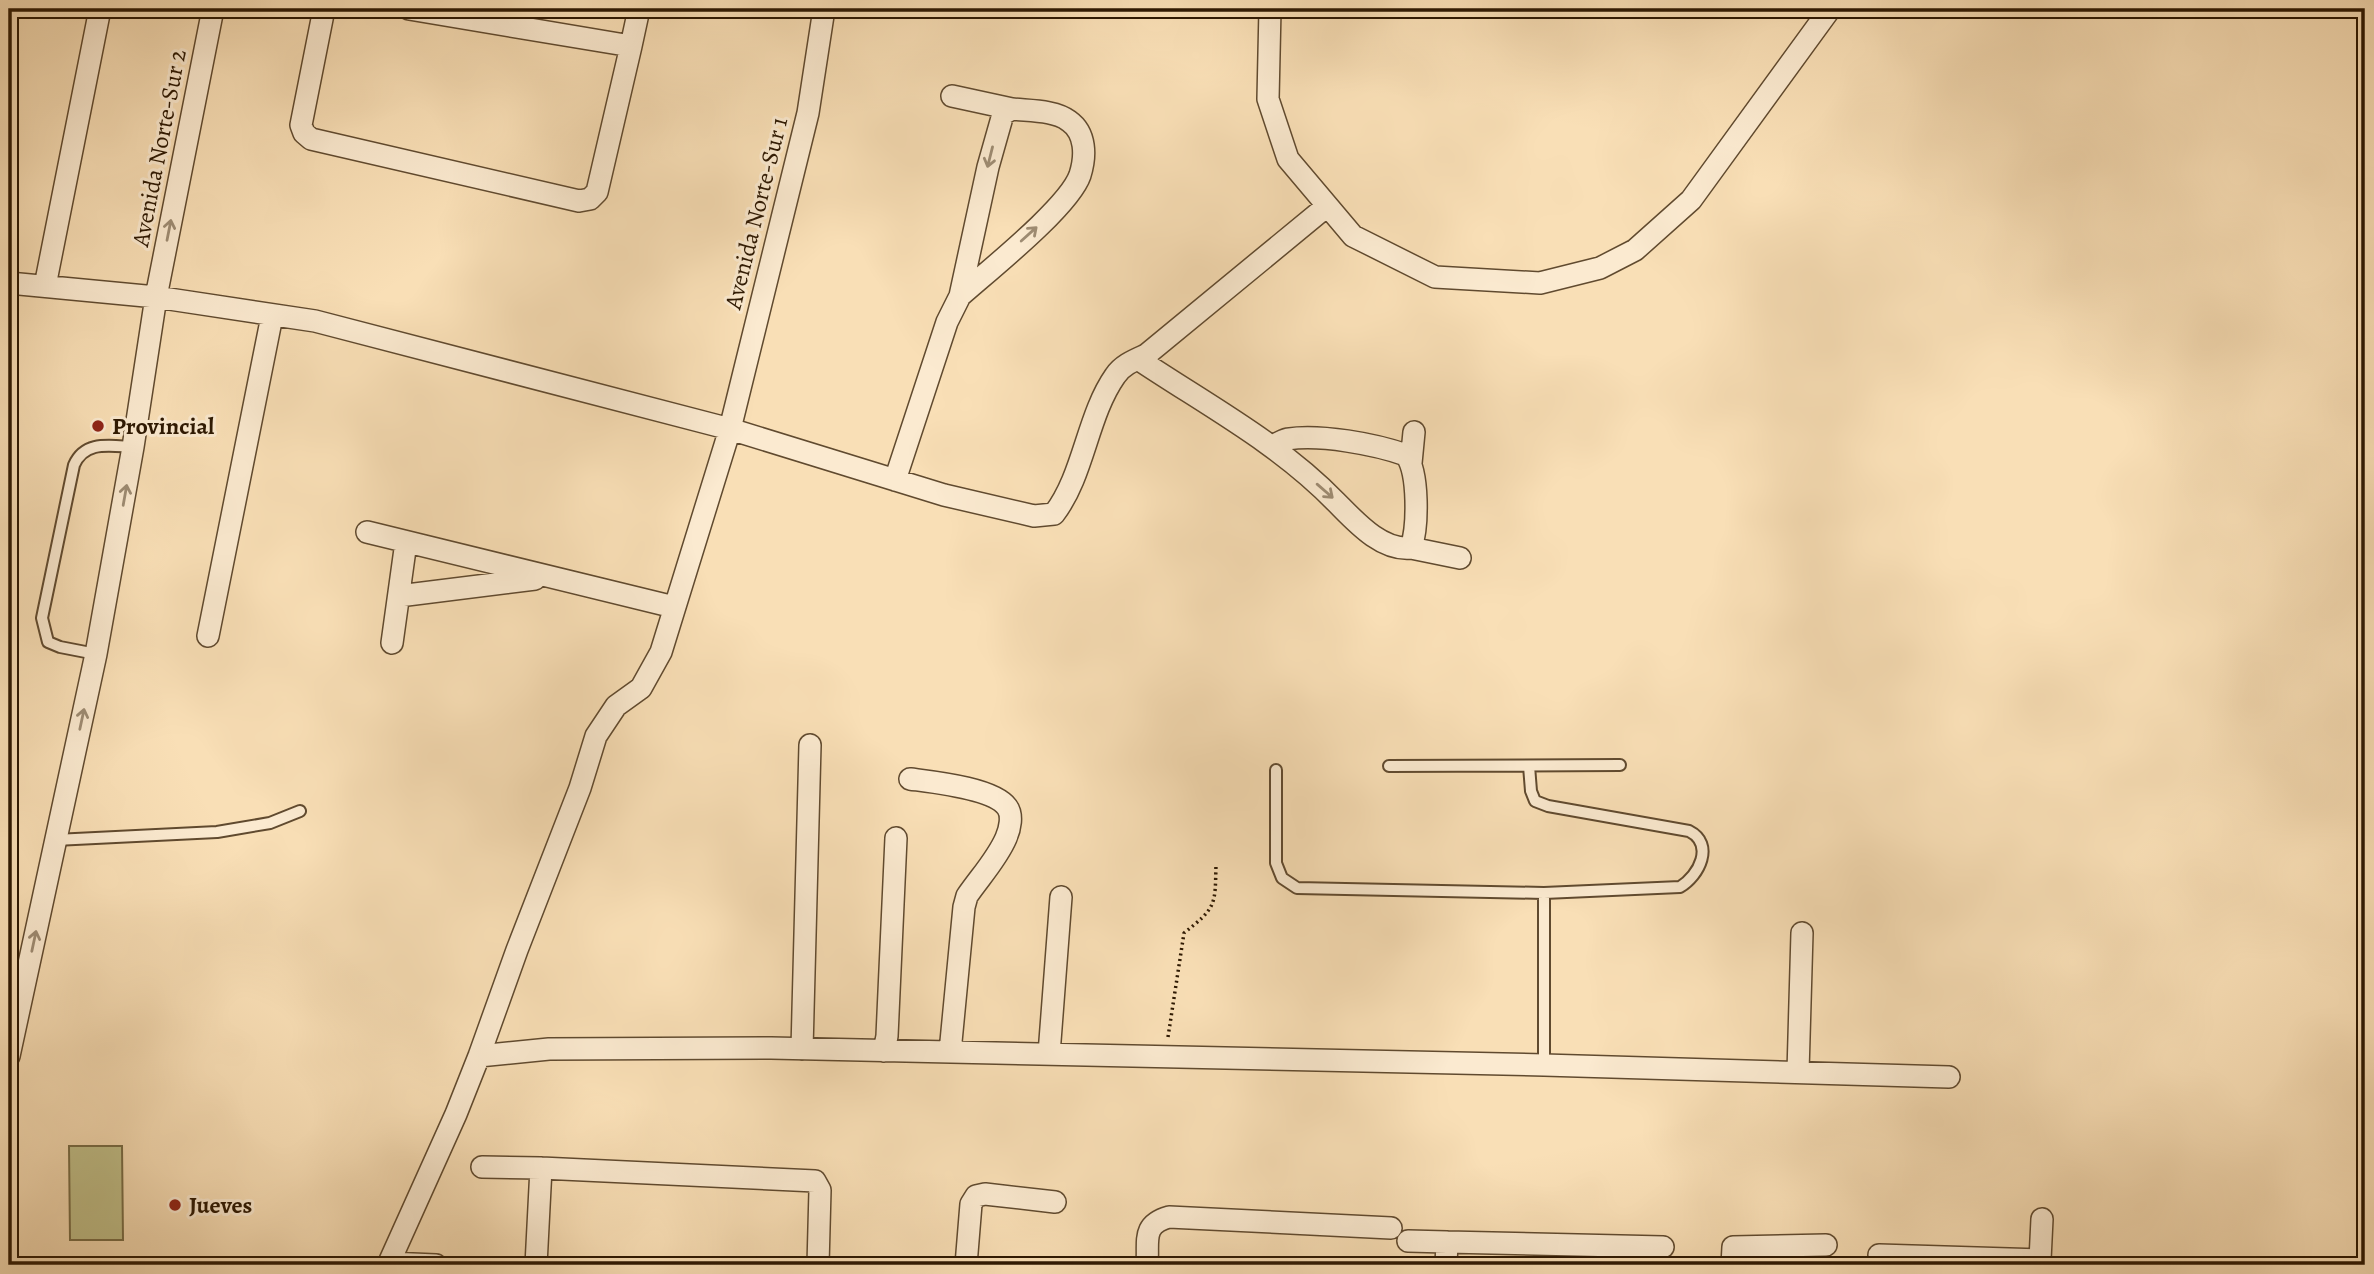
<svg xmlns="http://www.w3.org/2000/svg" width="2374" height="1274" font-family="Alegreya,serif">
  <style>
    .park { fill: #c1c18b; stroke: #776c46; stroke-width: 2 }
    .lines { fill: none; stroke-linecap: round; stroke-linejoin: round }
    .service-casing { stroke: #604a2f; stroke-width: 14 }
    .minor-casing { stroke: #604a2f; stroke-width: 24 }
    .path { stroke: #2d1802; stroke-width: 3.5; stroke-dasharray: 2 3.5; stroke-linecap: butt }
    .service { stroke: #fbead0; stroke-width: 10 }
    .minor { stroke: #fbead0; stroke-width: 21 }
    .oneway { stroke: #9e8c73 }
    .poi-dot { fill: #8f2418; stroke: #fbead0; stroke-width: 2.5 }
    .labels { text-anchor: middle; stroke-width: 6; stroke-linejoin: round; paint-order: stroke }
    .street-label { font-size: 24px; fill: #2d1802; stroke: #fbead0 }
    .poi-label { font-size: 24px; font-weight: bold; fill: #2d1802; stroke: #fbead0; text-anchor: start }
  </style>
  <rect width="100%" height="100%" fill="#f9dfb6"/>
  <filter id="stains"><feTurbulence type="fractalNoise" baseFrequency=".00286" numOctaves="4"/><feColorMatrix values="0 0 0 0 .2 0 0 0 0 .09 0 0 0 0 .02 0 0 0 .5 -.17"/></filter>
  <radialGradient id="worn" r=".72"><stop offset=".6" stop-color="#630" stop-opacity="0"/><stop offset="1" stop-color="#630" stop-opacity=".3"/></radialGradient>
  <path class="park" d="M69 1146H122L123 1240H70Z"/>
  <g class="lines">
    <g class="service-casing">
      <path id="service" d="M96 654 60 647 48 642 42 618 74 465C85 440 110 446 133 447
        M1389 766 1620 765
        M1529 766 1531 791 1535 801 1548 806 1689 831C1715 844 1699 876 1680 887L1544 893V1065
        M1276 770V863L1282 878 1297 888 1544 893
        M55 840 217 832 270 823 300 811"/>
    </g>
    <g class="minor-casing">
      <path id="minor" d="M324 9 301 125 304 133 311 139 579 201 590 199 597 192 631 46 409 9
        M824 9 808 113 730 429 944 495 1034 516 1054 514C1084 475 1087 416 1115 376 1122 365 1135 360 1146 355L1327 206
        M1270 9 1268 99 1288 159 1353 236 1435 277 1540 283 1600 268 1635 250 1691 200 1830 9
        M631 46 639 9
        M952 96 1012 109
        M9 283 156 297 315 321 730 429 661 652 641 688 616 706 596 736 580 788 517 950 479 1056 456 1114 388 1265
        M45 286 100 9
        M1138 359C1205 404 1279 443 1336 502 1355 521 1381 551 1411 548 1418 527 1419 473 1406 455 1375 444 1320 434 1288 439 1283 440 1278 443 1273 446
        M1411 463 1414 432
        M895 480 947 322 960 296 988 167 1003 114 1012 109C1029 111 1055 110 1069 121 1086 133 1086 156 1080 175 1069 207 988 271 960 296
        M367 532 674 607
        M1411 548 1460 558
        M399 596 535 579
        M208 636 272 316
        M392 643 406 542
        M910 779C932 782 993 788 1007 807 1013 815 1010 829 1006 838 997 859 980 877 967 896L964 907 950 1052
        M802 1049 810 745
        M884 1051 887 1036 896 838
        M1049 1054 1061 897
        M9 1056 96 654 133 447 156 297 213 9
        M479 1056 549 1049 771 1048 1544 1065 1949 1077
        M1798 1072 1802 933
        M482 1167 541 1168 815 1181 820 1190 818 1265
        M1408 1241 1447 1242
        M1879 1255 2040 1260V1265
        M2040 1260 2042 1219
        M389 1263 436 1265
        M536 1265 541 1168
        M966 1265 971 1204 976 1196 985 1194 1055 1202
        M1147 1265C1149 1241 1141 1225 1169 1217L1391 1228
        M1446 1265 1447 1242 1663 1247
        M1732 1265 1733 1247 1826 1245"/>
    </g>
    <path class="path" d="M1168 1037 1184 933C1217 907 1215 905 1216 864"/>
    <use href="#service" class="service"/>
    <use href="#minor" class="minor"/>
  </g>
  <defs><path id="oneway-shaft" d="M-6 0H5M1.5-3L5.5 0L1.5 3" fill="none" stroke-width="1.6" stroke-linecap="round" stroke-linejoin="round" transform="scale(1.75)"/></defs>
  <g class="oneway">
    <use href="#oneway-shaft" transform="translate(990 157) rotate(104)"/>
    <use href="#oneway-shaft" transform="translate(169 230) rotate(-79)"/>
    <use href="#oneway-shaft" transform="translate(1029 234) rotate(-42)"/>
    <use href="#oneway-shaft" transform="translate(1325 491) rotate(41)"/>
    <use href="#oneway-shaft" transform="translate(125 495) rotate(-80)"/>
    <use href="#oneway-shaft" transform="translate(82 719) rotate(-78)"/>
    <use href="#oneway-shaft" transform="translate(34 941) rotate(-78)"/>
  </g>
  <g class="poi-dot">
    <circle cx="98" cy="426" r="7"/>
    <circle cx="175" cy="1205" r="7"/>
  </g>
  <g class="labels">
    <g class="street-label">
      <text transform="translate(159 148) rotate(-79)" y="8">Avenida Norte-Sur 2</text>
      <text transform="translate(756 213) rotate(-76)" y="8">Avenida Norte-Sur 1</text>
    </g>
    <g class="poi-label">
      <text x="112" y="434">Provincial</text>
      <text x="189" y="1213">Jueves</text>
    </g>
  </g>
  <rect width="2374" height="1274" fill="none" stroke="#f9dfb6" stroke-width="35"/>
  <rect x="10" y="10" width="2353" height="1253" fill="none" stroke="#2d1802" stroke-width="3.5"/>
  <rect x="18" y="18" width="2339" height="1239" fill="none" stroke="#2d1802" stroke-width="2"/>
  <rect width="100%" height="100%" filter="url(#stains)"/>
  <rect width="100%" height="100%" fill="url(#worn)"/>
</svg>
